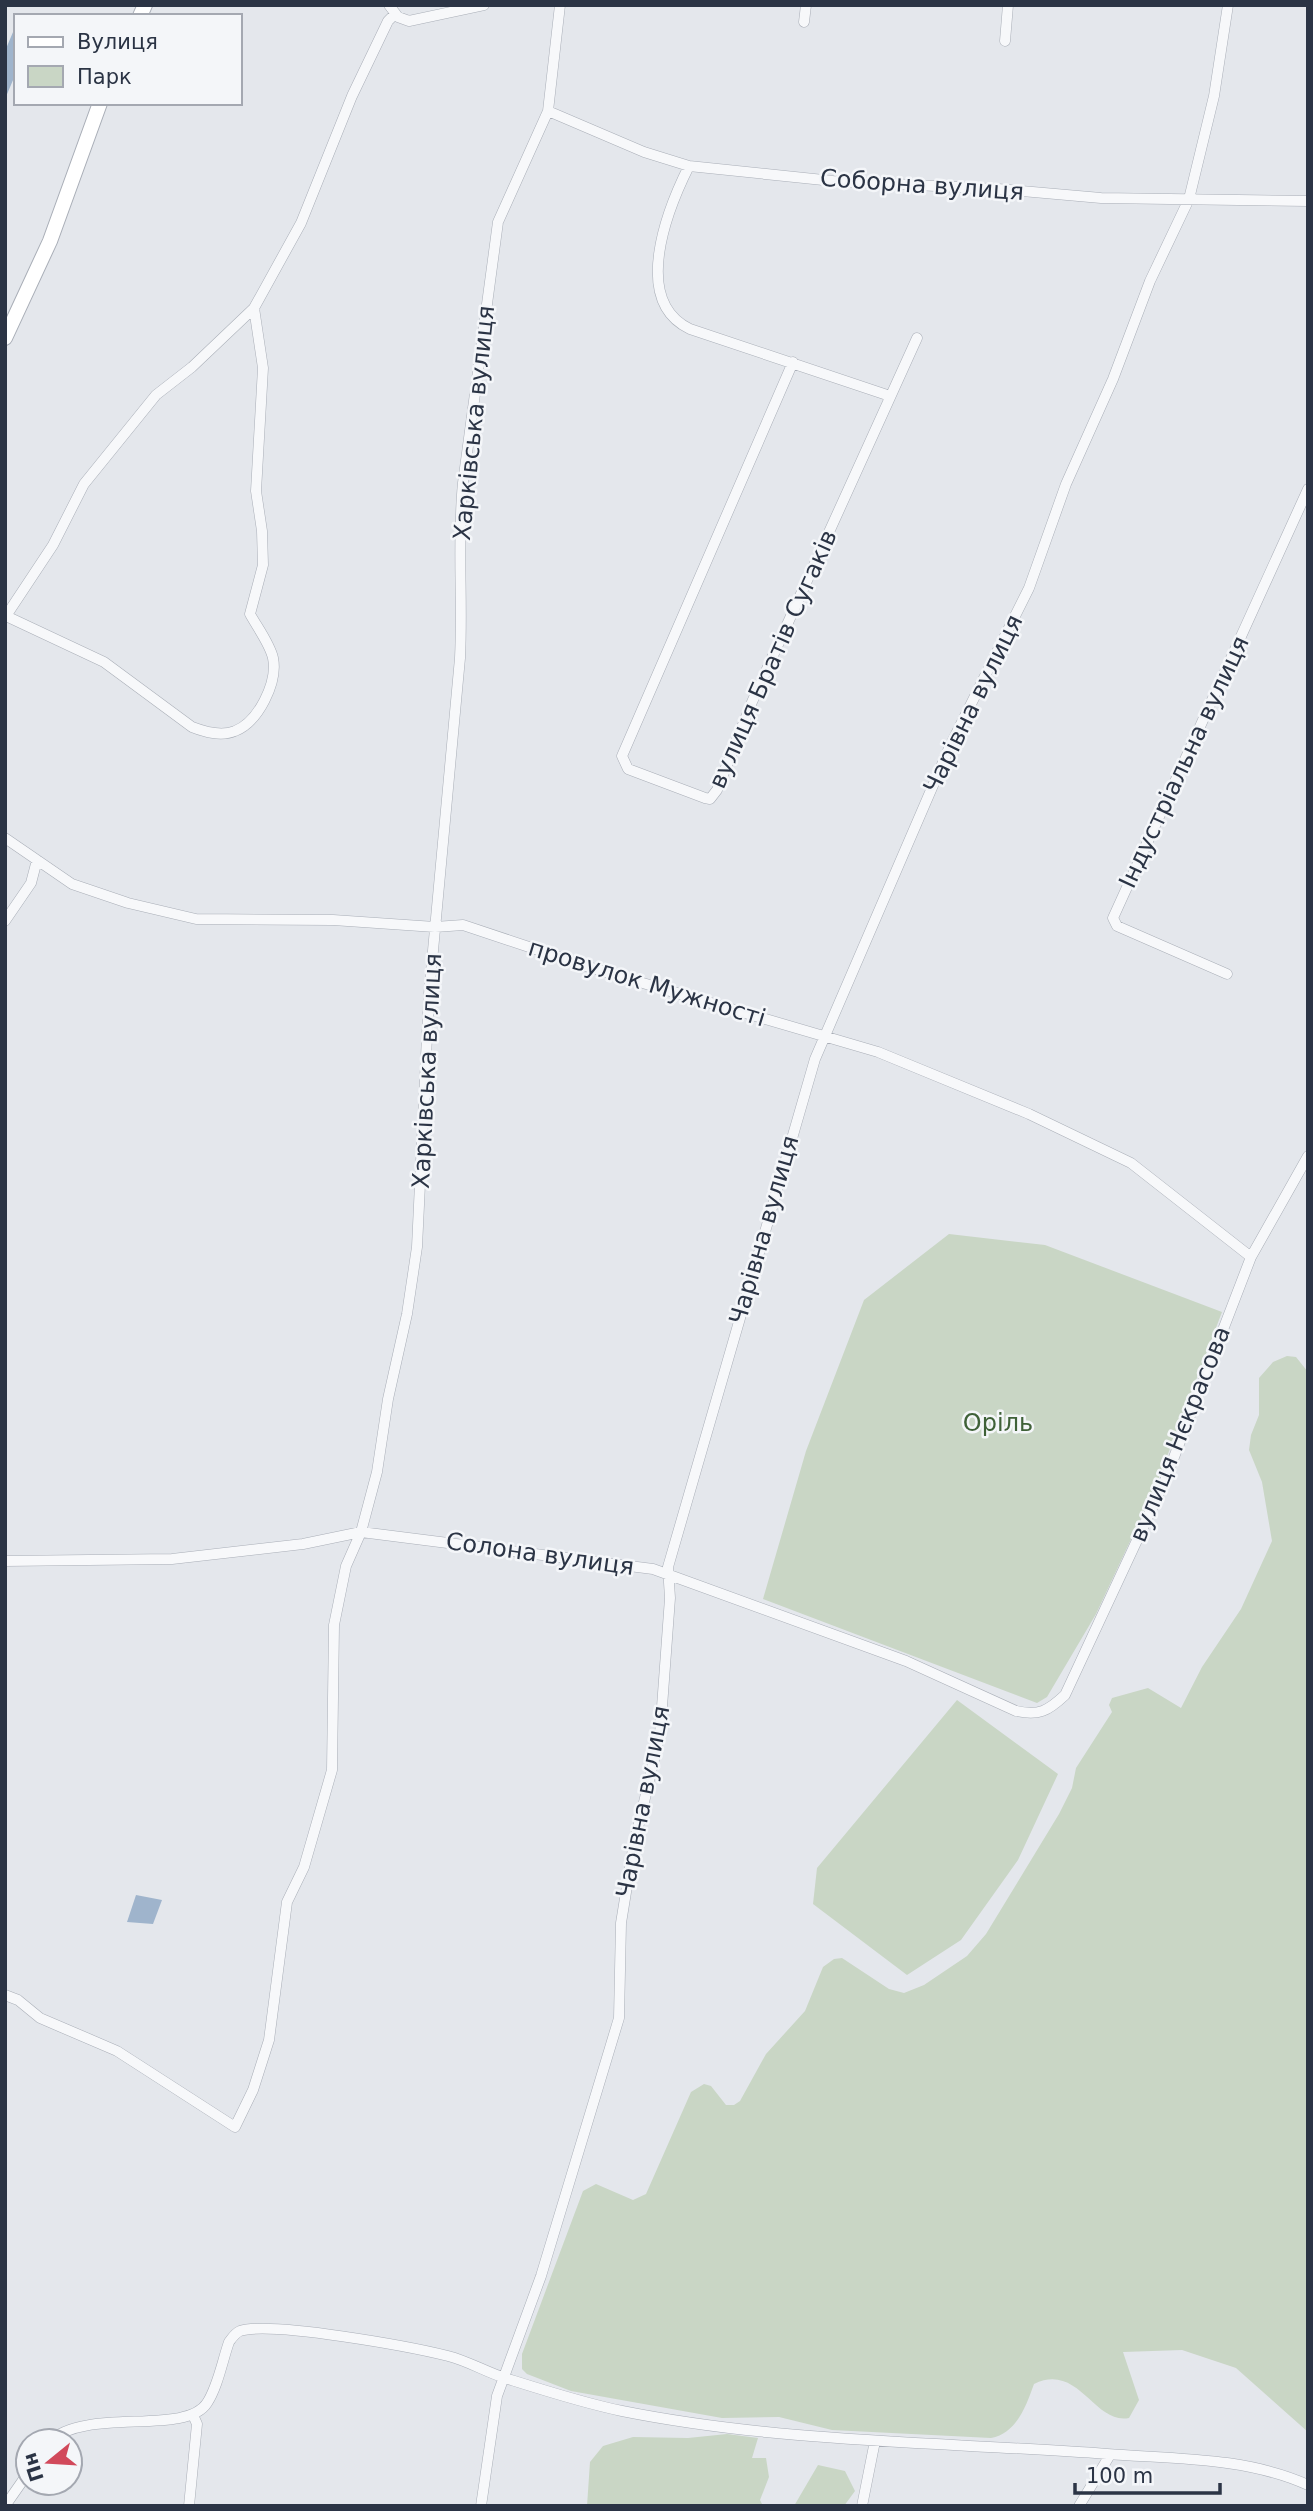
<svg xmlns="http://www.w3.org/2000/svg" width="1313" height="2511" font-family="'DejaVu Sans',sans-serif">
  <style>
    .green { fill: #c9d6c5 }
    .water { fill: #9fb4cc }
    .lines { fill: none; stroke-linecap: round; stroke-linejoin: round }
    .minor-casing { stroke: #a9aeb7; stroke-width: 11 }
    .secondary-casing { stroke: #a9aeb7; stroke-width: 16 }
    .minor { stroke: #f7f8fa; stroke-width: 10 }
    .secondary { stroke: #fff; stroke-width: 14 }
    .labels { text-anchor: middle; stroke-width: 5; stroke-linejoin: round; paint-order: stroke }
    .street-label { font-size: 24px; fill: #2b3445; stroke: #f4f6f9 }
    .park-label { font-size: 24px; fill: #3f6138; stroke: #f4f6f9 }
  </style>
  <rect width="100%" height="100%" fill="#e4e7ec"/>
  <path class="green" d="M949 1234 1045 1245 1222 1312 1155 1488 1096 1614 1047 1697 1037 1703 763 1599 806 1451 864 1300Z
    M1287 1356 1296 1357 1308 1372V2432L1236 2368 1182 2350 1123 2352 1139 2400 1129 2418C1094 2425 1079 2362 1034 2384 1026 2406 1017 2433 991 2438L832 2430 779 2417 722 2418 571 2391 527 2374 522 2369V2354L583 2191 596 2184 633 2200 646 2194 691 2092 704 2084 711 2086 726 2105H734L740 2101 766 2054 805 2011 823 1967 834 1959 842 1958 889 1989 904 1993 924 1985 967 1956 986 1934 1059 1814 1072 1788 1076 1768 1112 1712 1109 1705 1112 1698 1148 1688 1181 1708 1202 1667 1241 1609 1272 1541 1262 1482 1249 1450 1251 1435 1259 1415V1378L1273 1362Z
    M957 1700 1058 1774 1018 1860 961 1940 907 1975 813 1904 817 1868Z
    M727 2434 758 2438 752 2458H766L769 2477 760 2500 763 2506H587L590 2462 603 2446 633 2437 688 2438Z
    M818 2465 845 2471 855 2491 844 2506H794Z"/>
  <path class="water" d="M16 25V73L5 99V51Z
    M136 1895 162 1900 153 1924 127 1922Z"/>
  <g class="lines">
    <g class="minor-casing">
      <path id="minor" d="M389 5 398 17 409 21 484 5
        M804 22 806 5
        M1005 41 1008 5
        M548 111 644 152 689 166 833 181 998 189 1101 198 1308 201
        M689 166C667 210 631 301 690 329L890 396
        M254 308 263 368 256 491 262 531 263 565 250 614C257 627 270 644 273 658 278 683 258 722 235 731 221 737 205 732 192 727L104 662 6 616 53 545 84 484 156 395 192 367 254 308 301 223 352 96 388 21 395 14
        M793 362 622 756 628 769 705 798 710 799 717 790 752 702 917 338
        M5 838 72 884 128 903 196 919 333 920 435 927 463 925 595 969 878 1052 1029 1114 1131 1163 1251 1257
        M5 921 31 883 37 860
        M1227 974 1117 926 1113 918 1308 489
        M5 1561 172 1559 303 1544 361 1532 653 1569 906 1661 1016 1711C1039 1716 1048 1711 1065 1695L1166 1478 1251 1257 1308 1156
        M5 1995 18 2000 40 2018 117 2051 235 2127 253 2090 269 2040 287 1902 304 1867 332 1770 334 1625 346 1566 361 1532 377 1472 388 1399 407 1314 417 1247 429 994 460 658C463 599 457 541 463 483L498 222 548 111 560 5
        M50 2441C87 2407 186 2436 207 2403 218 2386 222 2362 229 2342 232 2338 235 2333 240 2331 272 2321 412 2347 448 2356 468 2361 486 2372 505 2378 543 2390 583 2403 622 2411 782 2443 945 2442 1107 2454 1174 2459 1246 2457 1308 2485
        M5 2506 28 2473
        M189 2506 197 2424 193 2415
        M481 2506 497 2396 541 2276 619 2018 621 1923 633 1849 660 1734 670 1598 668 1567 815 1059 950 746 1029 588 1066 484 1113 379 1150 281 1189 199 1214 96 1228 5
        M862 2506 875 2441
        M1079 2506 1110 2455"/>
    </g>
    <g class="secondary-casing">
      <path id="secondary" d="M140 16 145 5
        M5 338 50 241 100 103"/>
    </g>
    <use href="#minor" class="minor"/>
    <use href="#secondary" class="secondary"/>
  </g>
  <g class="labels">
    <g class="street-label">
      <text transform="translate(922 185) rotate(4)" y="8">Соборна вулиця</text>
      <text transform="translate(474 423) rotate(-84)" y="8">Харківська вулиця</text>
      <text transform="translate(773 659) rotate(-66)" y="8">вулиця Братів Сугаків</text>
      <text transform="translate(973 704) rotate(-64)" y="8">Чарівна вулиця</text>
      <text transform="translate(1184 762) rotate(-65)" y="8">Індустріальна вулиця</text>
      <text transform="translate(647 983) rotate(17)" y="8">провулок Мужності</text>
      <text transform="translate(427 1071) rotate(-87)" y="8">Харківська вулиця</text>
      <text transform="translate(764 1230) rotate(-74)" y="8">Чарівна вулиця</text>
      <text transform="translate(1180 1434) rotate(-68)" y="8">вулиця Нєкрасова</text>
      <text transform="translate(540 1554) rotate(8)" y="8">Солона вулиця</text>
      <text transform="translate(643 1802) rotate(-79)" y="8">Чарівна вулиця</text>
    </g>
    <g class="park-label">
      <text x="998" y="1431">Оріль</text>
    </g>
  </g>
  <rect width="1313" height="2511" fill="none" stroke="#2b3445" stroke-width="14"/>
  <rect x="14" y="14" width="228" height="91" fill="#f4f6f9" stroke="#a4a8b1" stroke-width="2"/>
  <rect x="28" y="37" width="35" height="10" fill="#ffffff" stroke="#a4a8b1" stroke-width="2"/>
  <text x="77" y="49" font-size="21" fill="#2b3445">Вулиця</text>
  <rect x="28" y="66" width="35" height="21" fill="#c9d6c5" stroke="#a4a8b1" stroke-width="2"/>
  <text x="77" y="84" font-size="21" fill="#2b3445">Парк</text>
  <g transform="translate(49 2462) rotate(252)"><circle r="33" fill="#f4f6f9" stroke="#a4a8b1" stroke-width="2"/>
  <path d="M0-5L12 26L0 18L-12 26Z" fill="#d1495b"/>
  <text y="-10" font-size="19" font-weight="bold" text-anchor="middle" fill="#2b3445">Пн</text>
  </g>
  <path d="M1075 2483v10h145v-10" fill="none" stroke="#2b3445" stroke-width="3.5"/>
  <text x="1086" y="2483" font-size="21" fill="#2b3445" stroke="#f4f6f9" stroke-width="5" paint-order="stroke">100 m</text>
</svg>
